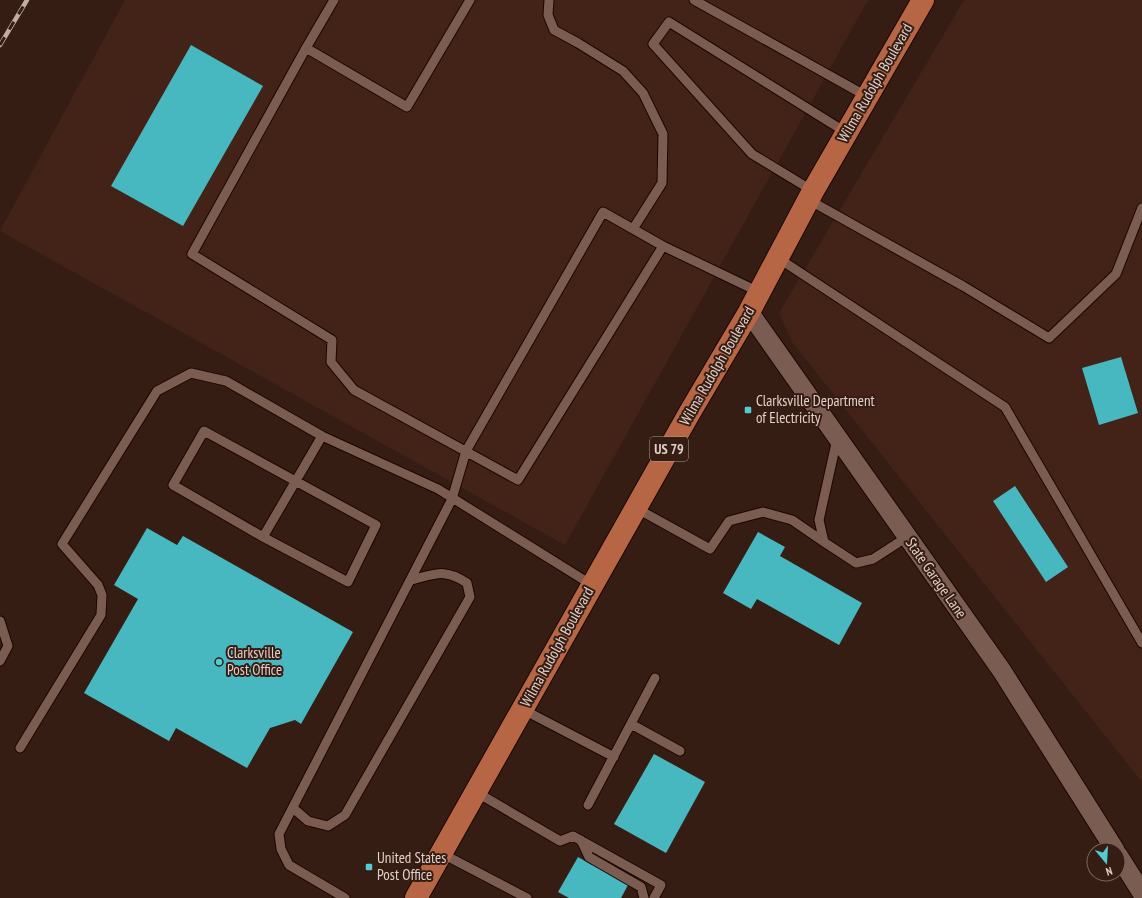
<svg xmlns="http://www.w3.org/2000/svg" width="1142" height="898" font-family="'PT Sans Narrow',sans-serif">
  <style>
    .built { fill: #432317 }
    .building { fill: #47b8bf }
    .lines { fill: none; stroke-linecap: round; stroke-linejoin: round }
    .service-casing { stroke: #1c0601; stroke-width: 11 }
    .minor-casing { stroke: #1c0601; stroke-width: 21 }
    .trunk-casing { stroke: #1c0601; stroke-width: 24 }
    .service { stroke: #7a5c51; stroke-width: 9 }
    .minor { stroke: #7a5c51; stroke-width: 19 }
    .trunk { stroke: #b66545; stroke-width: 22 }
    .rail-casing { stroke: #bfaca5; stroke-width: 4.5 }
    .rail { stroke: #361d13; stroke-width: 3; stroke-dasharray: 9; stroke-linecap: butt }
    .poi-dot { fill: #51ccd4; stroke: #361d13; stroke-width: 1.5 }
    .labels { text-anchor: middle; stroke-width: 4; stroke-linejoin: round; paint-order: stroke }
    .shield { fill: #361d13; stroke: #ae9a92; stroke-width: 1 }
    .shield-label { font-size: 14px; font-weight: bold; fill: #e1cfc9 }
    .street-label { font-size: 15px; fill: #e1cfc9; stroke: #361d13 }
    .poi-label { font-size: 15px; fill: #e1cfc9; stroke: #361d13; text-anchor: start }
  </style>
  <rect width="100%" height="100%" fill="#361d13"/>
  <path class="built" d="M125 0H868L565 545 0 231Z
    M964 0H1142V782L792 342 779 313Z"/>
  <path class="building" d="M191 45 263 86 183 226 111 186Z
    M1121 357 1138 413 1099 425 1082 368Z
    M1015 486 1068 567 1046 582 993 501Z
    M147 528 177 545 183 536 353 632 301 724 295 720 270 728 247 768 176 728 169 741 84 693 138 599 114 585Z
    M758 532 785 547 780 556 862 603 839 645 757 599 751 609 723 593Z
    M654 754 705 782 666 853 614 824Z
    M578 857 592 865 594 861 603 866 601 869 628 885 621 898H569L558 892Z"/>
  <g class="lines">
    <g class="service-casing">
      <path id="service" d="M334 0 306 48 192 254 332 340 331 362 354 390 518 480 663 246 759 292
        M549 0 548 15 554 30 578 43 623 71 643 93 663 134 662 183 633 229
        M694 0 868 97
        M306 48 407 107 470 0
        M813 191 752 154 653 44 669 22 847 133
        M809 200 963 286 1049 338 1116 274 1142 208
        M778 258 1005 407 1142 643
        M837 439 819 520 824 542 856 563 873 559 907 537
        M636 508 710 549 729 521 763 512 792 520 824 542
        M263 537 173 485 204 431 376 525 348 582 263 537 322 436
        M0 621 8 646 0 661
        M522 709 614 757
        M631 724 680 751
        M20 748 101 615 102 595 98 585 62 544 157 391 191 373 226 381 322 436 438 489 592 585
        M476 792 560 841 573 836 661 885 654 898
        M588 805 655 678
        M293 808 308 821 328 826 345 815 470 597 467 583C445 568 436 574 411 580
        M581 840 589 857 641 887 644 898
        M441 853 527 898
        M345 898 289 865 281 849 279 834 452 499 466 451 603 212 663 246"/>
    </g>
    <g class="minor-casing">
      <path id="minor" d="M749 312 1002 671 1115 850
        M1118 855 1142 893"/>
    </g>
    <g class="trunk-casing">
      <path id="trunk" d="M416 898 690 412 749 312 813 191 923 0"/>
    </g>
    <use href="#service" class="service"/>
    <use href="#minor" class="minor"/>
    <use href="#trunk" class="trunk"/>
    <g class="rail-casing">
      <path id="rail" d="M0 45 27 0"/>
    </g>
    <use href="#rail" class="rail"/>
  </g>
  <g class="poi-dot">
    <rect x="744" y="406" width="8" height="8" rx="2"/>
    <circle cx="219" cy="662" r="4"/>
    <rect x="365" y="863" width="8" height="8" rx="2"/>
  </g>
  <g class="labels">
    <rect class="shield" x="650" y="437" width="38" height="24" rx="3"/>
    <g class="shield-label">
      <text x="669" y="454">US 79</text>
    </g>
    <g class="street-label">
      <text transform="translate(875 83) rotate(-60)" y="5">Wilma Rudolph Boulevard</text>
      <text transform="translate(717 366) rotate(-60)" y="5">Wilma Rudolph Boulevard</text>
      <text transform="translate(936 578) rotate(55)" y="5">State Garage Lane</text>
      <text transform="translate(557 647) rotate(-61)" y="5">Wilma Rudolph Boulevard</text>
    </g>
    <g class="poi-label">
      <text x="756" y="406">Clarksville Department<tspan x="756" dy="17">of Electricity</tspan></text>
      <text x="227" y="658">Clarksville<tspan x="227" dy="17">Post Office</tspan></text>
      <text x="377" y="863">United States<tspan x="377" dy="17">Post Office</tspan></text>
    </g>
  </g>
  <g transform="translate(1106 862) rotate(162)"><circle r="19" fill="#361d13" stroke="#7a645c"/>
  <path d="M0-3L7 15L0 10L-7 15Z" fill="#51ccd4"/>
  <text y="-6" font-size="11" font-weight="bold" text-anchor="middle" fill="#e1cfc9">N</text>
  </g>
</svg>
